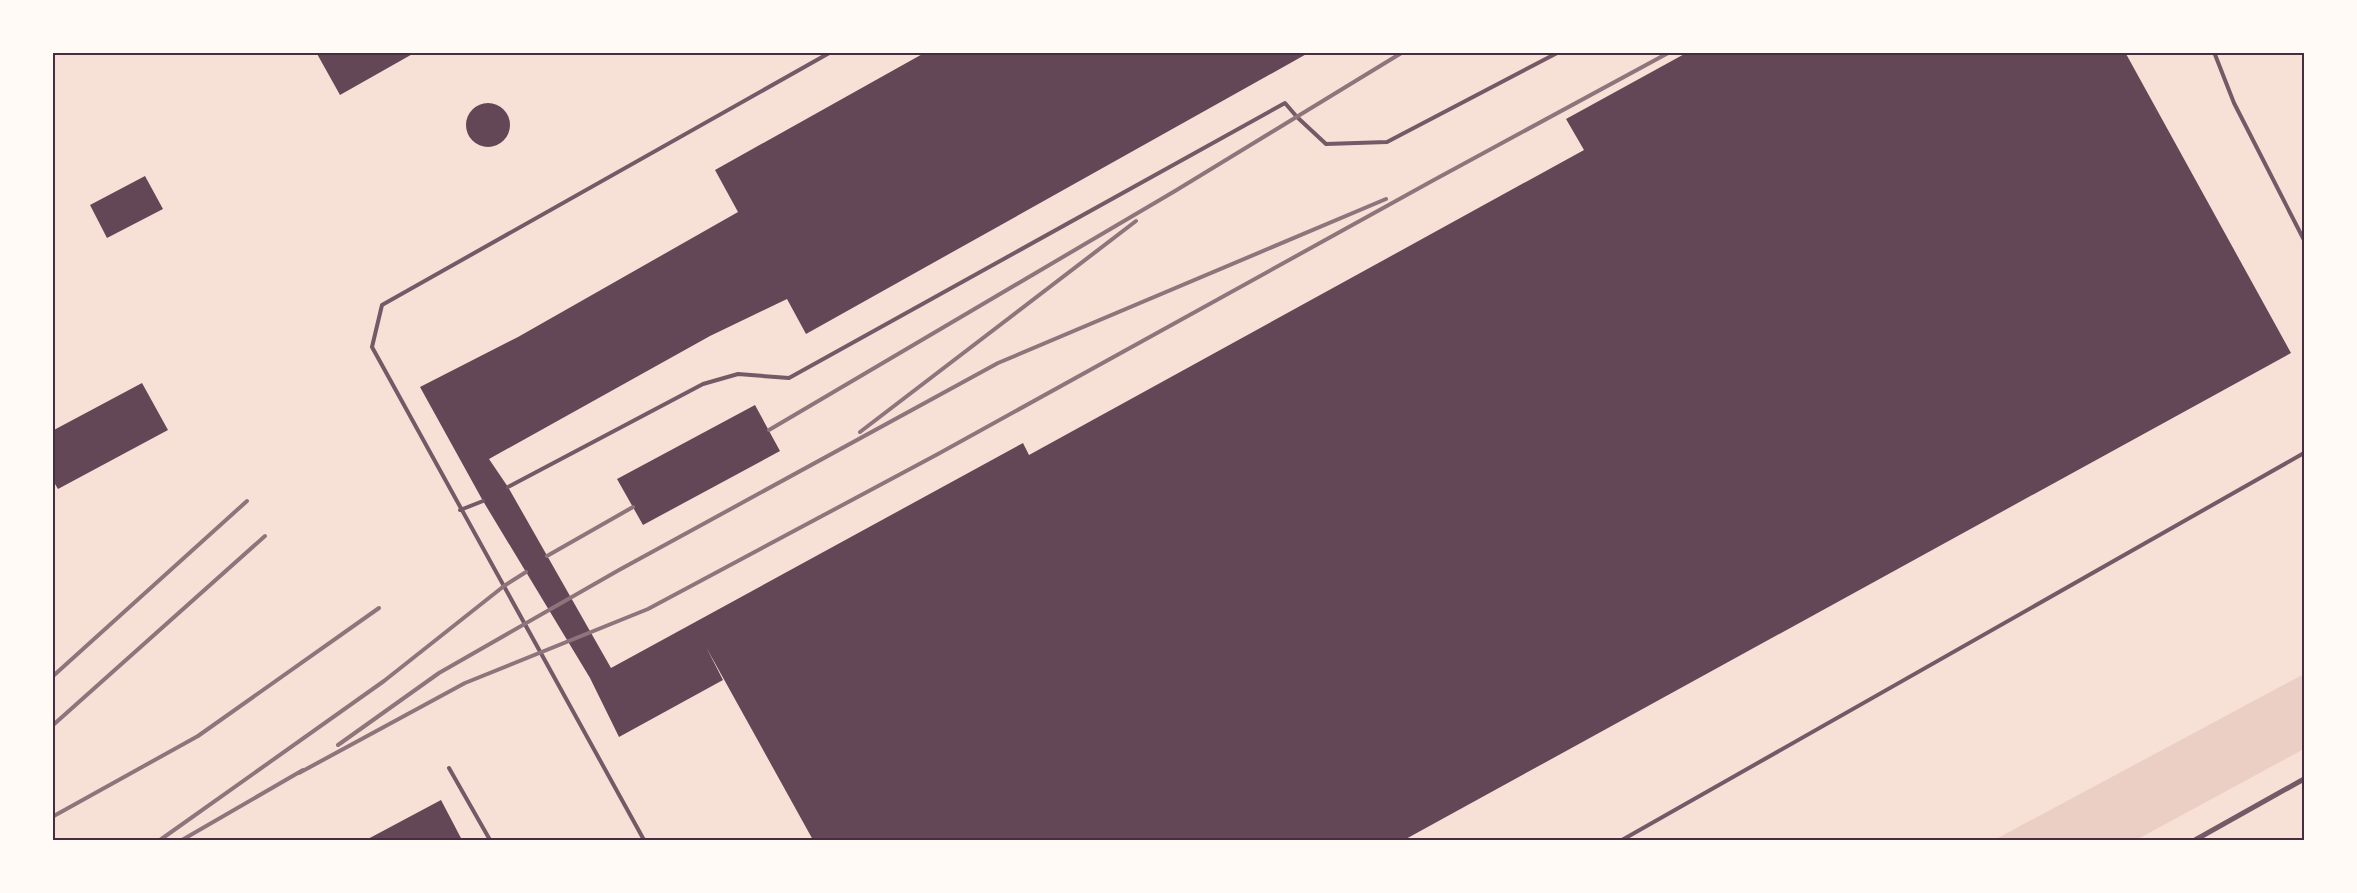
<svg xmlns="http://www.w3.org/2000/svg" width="2357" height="893" font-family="Ubuntu,sans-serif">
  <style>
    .green { fill: #ebcfc5 }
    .building { fill: #644757 }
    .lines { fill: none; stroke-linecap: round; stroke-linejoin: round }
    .service { stroke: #755966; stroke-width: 4 }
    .minor { stroke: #755966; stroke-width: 5 }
    .rail { stroke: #8f747c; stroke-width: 4 }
    .neatline { fill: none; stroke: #4a2c40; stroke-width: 2 }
  </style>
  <rect width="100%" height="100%" fill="#f7e1d7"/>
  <path class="green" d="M2304 674V749L2136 840H1994Z"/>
  <path class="building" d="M316 52H416L340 95Z
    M926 52H1310L806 334 787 299 710 336 489 459 508 487 611 668 1023 443 1029 455 1584 150 1566 119 1688 52H2125L2291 353 1404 840H813L706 647 723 680 619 737 590 678 483 501 420 387 518 337 738 212 715 170Z
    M466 125a22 22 0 1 1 44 0a22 22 0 1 1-44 0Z
    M145 176 163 209 107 238 90 205Z
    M142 383 168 430 58 489 52 479V431Z
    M755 405 780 451 643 525 617 479Z
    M441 800 462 840H366Z"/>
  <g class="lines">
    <path class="service" d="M2214 52 2234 103 2304 240
      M508 487 703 384 738 374 789 378 1285 103 1297 117 1326 144 1387 142 1559 52
      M460 510 483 501
      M449 768 490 840
      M644 840 372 347 382 305 831 52
      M1622 840 2304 453"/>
    <path class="minor" d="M2195 840 2304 779"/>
    <path class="rail" d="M769 430 1175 191 1403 52
      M860 432 1136 221
      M547 556 633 507
      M52 677 247 501
      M52 726 265 536
      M338 745 439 673 619 570 998 363 1386 199
      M299 773 465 683 648 609 938 454 1432 181 1670 52
      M52 817 198 736 379 608
      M160 840 384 681 504 586 526 572
      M182 840 303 770"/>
  </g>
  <rect width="2357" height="893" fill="none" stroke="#fffaf5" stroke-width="108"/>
  <rect x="54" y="54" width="2249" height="785" class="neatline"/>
</svg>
